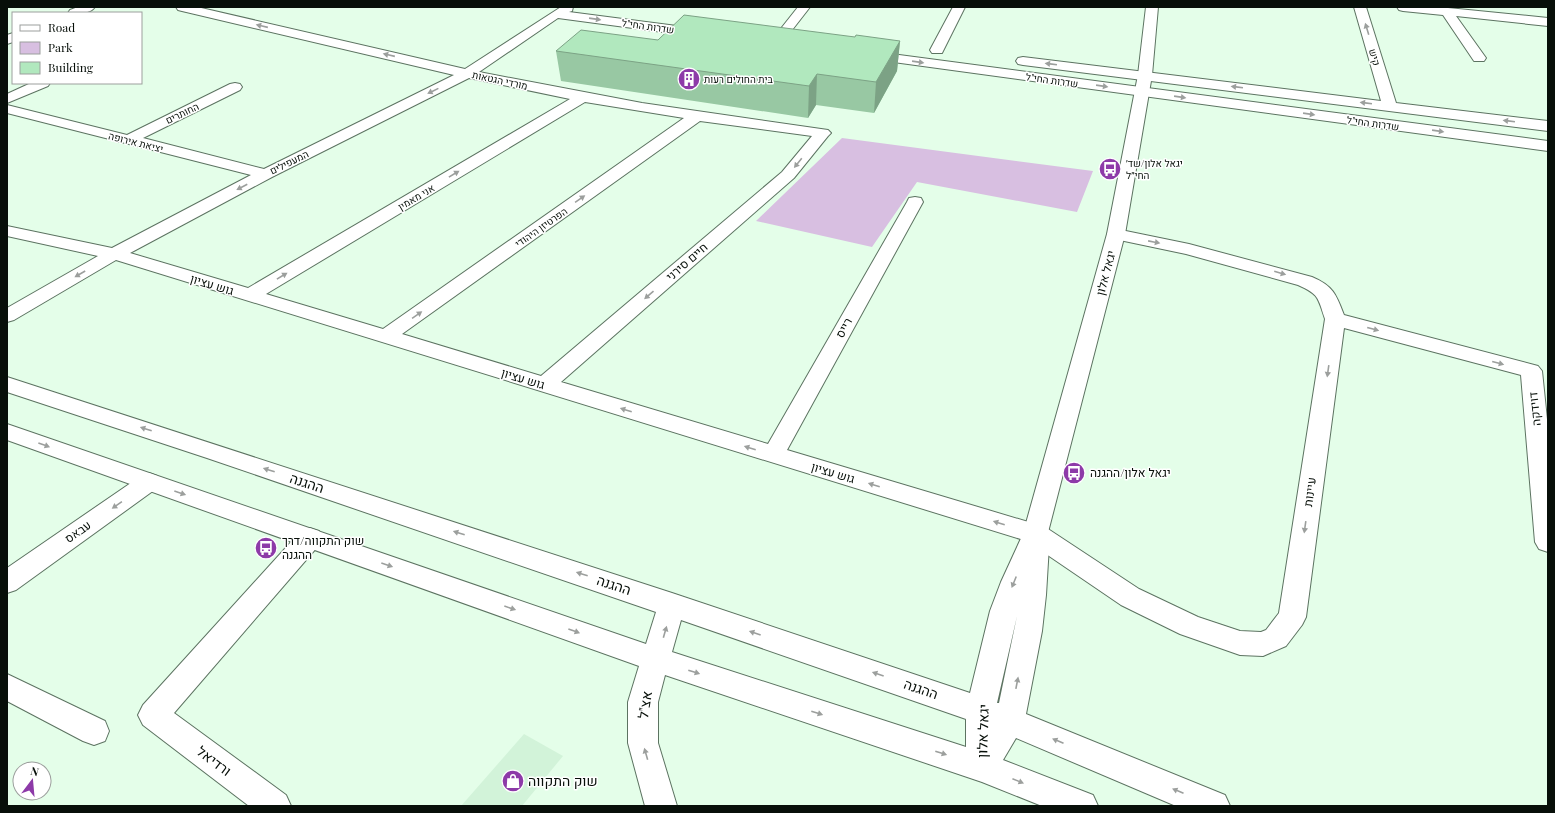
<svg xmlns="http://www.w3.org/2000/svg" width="1555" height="813" font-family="'Playfair Display',Heebo,serif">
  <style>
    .built { fill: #d2f3d9 }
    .green { fill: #d8bfe1 }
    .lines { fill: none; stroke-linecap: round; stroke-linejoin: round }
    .minor-casing { stroke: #5c7361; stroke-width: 2 }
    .tertiary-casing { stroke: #5c7361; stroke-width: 2 }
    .minor { fill: #fff; fill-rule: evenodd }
    .tertiary { fill: #fff; fill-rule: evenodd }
    .wall { fill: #98c8a3 }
    .shaded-wall { fill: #7ca285 }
    .building { fill: #b1e8be; stroke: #7ca285 }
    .oneway { fill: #9c9f9d }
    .labels { text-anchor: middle; stroke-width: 3; stroke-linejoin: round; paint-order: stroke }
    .far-street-label { font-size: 10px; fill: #070f09; stroke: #fff }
    .far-poi-label { font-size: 10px; fill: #070f09; stroke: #fff; text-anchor: start }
    .street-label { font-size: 12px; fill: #070f09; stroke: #fff }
    .poi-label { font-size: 12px; fill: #070f09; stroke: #fff; text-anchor: start }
    .near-street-label { font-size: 14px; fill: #070f09; stroke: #fff }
    .near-poi-label { font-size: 14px; fill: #070f09; stroke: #fff; text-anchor: start }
  </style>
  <rect width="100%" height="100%" fill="#e4fee9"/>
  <path class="built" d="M524 734 563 756 522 806H461Z"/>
  <path class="green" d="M842 138 1093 171 1077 212 917 182 872 247 756 221Z"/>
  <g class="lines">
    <g class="minor-casing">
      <path id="minor" d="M78 7H95C89 15 77 13 68 13L70 10Z
        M176 7H197L465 69 561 7H573L572 11 569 12 700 29 704 30 706 33 704 36 700 37 558 18 479 72 642 103 828 130 831 133 828 136 794 178 561 382 768 444 907 202 909 198 915 197 921 198 923 202 787 450 1045 527 1139 589 1198 617 1240 631 1261 632 1266 630 1279 613 1325 319C1318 298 1319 294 1298 285L1186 254 1110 238 1107 234 1110 230 1116 229 1189 244 1312 277C1333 286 1336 294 1344 315L1538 366 1542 371 1548 429V552L1539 549 1535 542 1521 375 1344 328 1306 617 1302 625 1286 646 1263 656 1240 655 1180 634 1121 605 1027 541 116 260 14 320 7 322V308L98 256 7 236V226L112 248 251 175 7 113V105L127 135 230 84 235 83 240 84 242 87 240 90 143 138 264 169 454 75 182 11 178 10ZM469 78 570 99 248 288 130 253 272 177ZM585 102 684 118 383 329 266 294ZM700 121 812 136 782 172 541 376 402 334Z
        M798 7H810L789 34H781L779 31Z
        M953 7H965L942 53H932L930 50Z
        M1354 7H1366L1396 103 1548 121V131L1023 65 1018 64 1016 61 1018 58 1023 57 1381 101Z
        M1397 7H1438L1548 18V26L1456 16 1486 58 1484 61H1474L1443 15 1403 11 1399 10Z
        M13 33V42L7 44V35Z
        M869 51 1548 141V151L864 58 862 55 864 52Z
        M31 83H50L48 86 7 103V94Z
        M149 473 157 476 161 482 157 488 16 590 7 593V568L141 476Z
        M310 528 319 531 323 538 319 545 174 713 286 795 291 806H249L143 725 138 715 143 705 301 531Z
        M7 674 105 721 109 731 105 741 94 745 83 741 7 701Z"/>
    </g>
    <g class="tertiary-casing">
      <path id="tertiary" d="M1146 7H1158L1152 75 1125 234 1046 540 1049 545 1046 595 1042 631 1026 714 1225 795 1230 806H1176L1016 738 1003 760 1093 795 1098 806H1042L982 782 665 675 658 702V743L677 806H645L628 743V702L639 666 7 440V424L646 644 656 612 207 458 7 392V377L672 593 970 693 990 611 1001 582 1023 534 1107 234 1138 75ZM1017 616 999 703H997ZM681 620 966 719V747L672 652Z"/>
    </g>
    <use href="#minor" class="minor"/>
    <use href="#tertiary" class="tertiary"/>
  </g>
  <path class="wall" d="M658 40 900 41 897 71 874 113 816 105 808 118 561 81 556 51Z"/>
  <path class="shaded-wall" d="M900 41 897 71 874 113 876 82Z
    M817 74 816 105 808 118 809 86Z"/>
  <path class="building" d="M684 15 855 37 856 35 900 41 876 82 817 74 809 86 556 51 581 30 658 40Z"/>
  <defs><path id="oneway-solid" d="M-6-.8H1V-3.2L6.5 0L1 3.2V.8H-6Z"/></defs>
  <g class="oneway">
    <use href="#oneway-solid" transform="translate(595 19) rotate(8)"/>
    <use href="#oneway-solid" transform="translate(262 26) rotate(-167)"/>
    <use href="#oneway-solid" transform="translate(1367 29) rotate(-107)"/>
    <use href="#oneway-solid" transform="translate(389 55) rotate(-167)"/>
    <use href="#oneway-solid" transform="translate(918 62) rotate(8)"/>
    <use href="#oneway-solid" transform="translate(1051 64) rotate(-173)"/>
    <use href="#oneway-solid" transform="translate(1102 86) rotate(8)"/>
    <use href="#oneway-solid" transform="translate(1237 87) rotate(-173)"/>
    <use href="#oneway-solid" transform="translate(433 91) rotate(154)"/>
    <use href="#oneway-solid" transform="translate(1180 97) rotate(8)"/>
    <use href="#oneway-solid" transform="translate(1366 103) rotate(-173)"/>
    <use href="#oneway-solid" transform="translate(1309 114) rotate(8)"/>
    <use href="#oneway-solid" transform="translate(1509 121) rotate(-173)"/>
    <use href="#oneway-solid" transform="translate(1438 131) rotate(8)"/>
    <use href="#oneway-solid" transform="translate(798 163) rotate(129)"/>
    <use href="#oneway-solid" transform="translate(454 174) rotate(-31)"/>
    <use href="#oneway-solid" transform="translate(242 187) rotate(152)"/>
    <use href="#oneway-solid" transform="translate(580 199) rotate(-35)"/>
    <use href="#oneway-solid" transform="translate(1154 242) rotate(11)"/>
    <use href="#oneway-solid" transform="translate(1280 273) rotate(16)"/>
    <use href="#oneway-solid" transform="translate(80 274) rotate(150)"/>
    <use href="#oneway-solid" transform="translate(282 276) rotate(-31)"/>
    <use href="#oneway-solid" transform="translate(649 295) rotate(139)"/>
    <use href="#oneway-solid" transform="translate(417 315) rotate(-35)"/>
    <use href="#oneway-solid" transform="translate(1373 329) rotate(15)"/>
    <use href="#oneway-solid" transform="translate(1498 363) rotate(15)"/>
    <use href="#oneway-solid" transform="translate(1328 371) rotate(98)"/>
    <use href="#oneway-solid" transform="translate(626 410) rotate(-163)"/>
    <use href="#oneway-solid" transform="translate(146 429) rotate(-162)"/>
    <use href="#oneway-solid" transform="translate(44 445) rotate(20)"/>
    <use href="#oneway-solid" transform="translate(750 448) rotate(-163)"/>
    <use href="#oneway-solid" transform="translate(269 470) rotate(-162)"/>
    <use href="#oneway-solid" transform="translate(874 485) rotate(-163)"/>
    <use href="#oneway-solid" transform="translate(180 493) rotate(19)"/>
    <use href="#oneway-solid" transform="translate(117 505) rotate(145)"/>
    <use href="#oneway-solid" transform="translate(999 523) rotate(-163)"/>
    <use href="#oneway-solid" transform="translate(1305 527) rotate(98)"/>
    <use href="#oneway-solid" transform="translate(459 533) rotate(-162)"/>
    <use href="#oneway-solid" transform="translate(387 565) rotate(19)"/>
    <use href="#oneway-solid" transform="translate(582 574) rotate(-162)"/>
    <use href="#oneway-solid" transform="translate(1014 582) rotate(112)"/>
    <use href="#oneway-solid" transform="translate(510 608) rotate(19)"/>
    <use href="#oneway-solid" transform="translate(574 631) rotate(20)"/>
    <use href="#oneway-solid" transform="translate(665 632) rotate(-74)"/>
    <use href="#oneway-solid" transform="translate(755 633) rotate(-161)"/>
    <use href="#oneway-solid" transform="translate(694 672) rotate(18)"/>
    <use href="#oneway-solid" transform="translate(878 674) rotate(-161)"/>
    <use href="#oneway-solid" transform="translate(1017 683) rotate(-79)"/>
    <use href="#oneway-solid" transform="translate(817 713) rotate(18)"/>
    <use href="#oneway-solid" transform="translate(1058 741) rotate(-157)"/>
    <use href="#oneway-solid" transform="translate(941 753) rotate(18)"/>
    <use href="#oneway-solid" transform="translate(646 754) rotate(-106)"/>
    <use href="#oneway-solid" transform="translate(1018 781) rotate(22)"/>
    <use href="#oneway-solid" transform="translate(1178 791) rotate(-157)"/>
  </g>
  <defs>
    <g id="building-disc" transform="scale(1.15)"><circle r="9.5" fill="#8d3aa8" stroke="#fff"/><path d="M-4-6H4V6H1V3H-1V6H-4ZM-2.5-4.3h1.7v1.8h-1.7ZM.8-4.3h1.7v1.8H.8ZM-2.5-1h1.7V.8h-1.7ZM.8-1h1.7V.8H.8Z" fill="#fff"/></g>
    <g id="bus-disc" transform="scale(1.15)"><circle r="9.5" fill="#8d3aa8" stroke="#fff"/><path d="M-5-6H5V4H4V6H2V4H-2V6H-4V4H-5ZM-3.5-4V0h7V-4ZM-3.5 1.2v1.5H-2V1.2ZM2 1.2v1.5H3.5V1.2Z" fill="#fff"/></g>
    <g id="shop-disc" transform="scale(1.15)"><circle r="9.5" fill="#8d3aa8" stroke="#fff"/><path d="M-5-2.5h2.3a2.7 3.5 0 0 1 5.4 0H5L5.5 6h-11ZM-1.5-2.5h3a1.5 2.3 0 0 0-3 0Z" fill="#fff"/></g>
  </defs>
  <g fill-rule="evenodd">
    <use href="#building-disc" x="689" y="79"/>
    <use href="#bus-disc" x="1110" y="169"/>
    <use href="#bus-disc" x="1074" y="473"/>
    <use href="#bus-disc" x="266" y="548"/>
    <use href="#shop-disc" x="513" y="781"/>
  </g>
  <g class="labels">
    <g class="far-street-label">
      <text transform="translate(648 26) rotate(8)" y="4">שדרות החי"ל</text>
      <text transform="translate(1375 57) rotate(73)" y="4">קיש</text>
      <text transform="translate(500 80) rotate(12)" y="4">מורדי הגטאות</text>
      <text transform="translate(1052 80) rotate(8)" y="4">שדרות החי"ל</text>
      <text transform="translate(182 113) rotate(-26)" y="4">החותרים</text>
      <text transform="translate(1373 123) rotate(8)" y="4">שדרות החי"ל</text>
      <text transform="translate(136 142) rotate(14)" y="4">יציאת אירופה</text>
      <text transform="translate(289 162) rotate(-26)" y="4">המעפילים</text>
      <text transform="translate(416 197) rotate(-31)" y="4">אני מאמין</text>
      <text transform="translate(541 227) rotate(-35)" y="4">הפרטיזן היהודי</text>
    </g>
    <g class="far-poi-label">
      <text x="704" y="83">בית החולים רעות</text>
      <text x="1126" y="167">יגאל אלון/שד׳<tspan x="1126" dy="12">החי״ל</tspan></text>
    </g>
    <g class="street-label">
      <text transform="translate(687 262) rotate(-41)" y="4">חיים סירני</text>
      <text transform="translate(1106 273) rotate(-75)" y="4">יגאל אלון</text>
      <text transform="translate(212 285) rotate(17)" y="4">גוש עציון</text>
      <text transform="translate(844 328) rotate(-61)" y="4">רייס</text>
      <text transform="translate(523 379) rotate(17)" y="4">גוש עציון</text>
      <text transform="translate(1535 409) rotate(-96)" y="4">דוידקה</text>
      <text transform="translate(833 473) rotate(17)" y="4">גוש עציון</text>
      <text transform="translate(1310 492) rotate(-82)" y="4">עיינות</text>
      <text transform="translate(78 532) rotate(-35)" y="4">עבאס</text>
    </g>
    <g class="poi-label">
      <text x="1090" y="477">יגאל אלון/ההגנה</text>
      <text x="282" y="545">שוק התקווה/דרך<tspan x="282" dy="14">ההגנה</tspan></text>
    </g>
    <g class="near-street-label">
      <text transform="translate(307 483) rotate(18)" y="5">ההגנה</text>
      <text transform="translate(614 585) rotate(18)" y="5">ההגנה</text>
      <text transform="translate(921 689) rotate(19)" y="5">ההגנה</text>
      <text transform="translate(645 705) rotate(-81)" y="5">אצ"ל</text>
      <text transform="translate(983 731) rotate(-88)" y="5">יגאל אלון</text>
      <text transform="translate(214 761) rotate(37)" y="5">ורדיאל</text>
    </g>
    <g class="near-poi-label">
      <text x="528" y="786">שוק התקווה</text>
    </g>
  </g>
  <rect width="1555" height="813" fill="none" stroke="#070f09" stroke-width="16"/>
  <rect x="12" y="12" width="130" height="72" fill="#ffffff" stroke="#9c9f9d"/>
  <rect x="20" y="25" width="20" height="6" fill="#ffffff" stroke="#9c9f9d"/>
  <text x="48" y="32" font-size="12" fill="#070f09">Road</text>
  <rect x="20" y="42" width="20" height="12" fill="#d8bfe1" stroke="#9c9f9d"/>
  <text x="48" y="52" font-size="12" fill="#070f09">Park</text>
  <rect x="20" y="62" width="20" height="12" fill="#b1e8be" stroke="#9c9f9d"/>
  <text x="48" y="72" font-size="12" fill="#070f09">Building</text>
  <g transform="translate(32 781) rotate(16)"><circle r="19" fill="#ffffff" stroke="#9c9f9d"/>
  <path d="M0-3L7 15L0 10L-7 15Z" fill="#8d3aa8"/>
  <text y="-6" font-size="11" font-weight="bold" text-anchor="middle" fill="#070f09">N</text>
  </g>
</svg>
